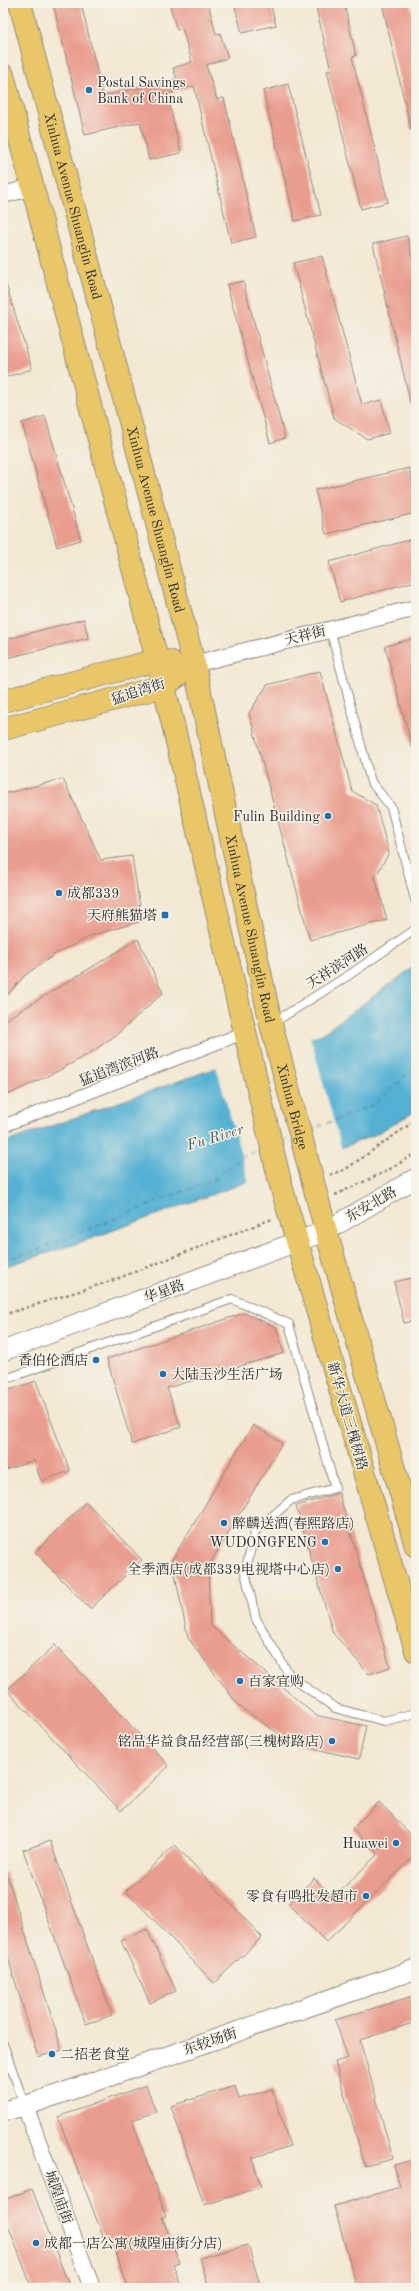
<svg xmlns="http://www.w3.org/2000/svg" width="419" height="2291" font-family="'Old Standard TT','Noto Serif SC',serif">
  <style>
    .water { fill: #55b1d3; stroke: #406e7f }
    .pier { fill: #f3e8d3 }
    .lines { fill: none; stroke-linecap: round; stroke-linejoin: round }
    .ferry { stroke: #3a5a66; stroke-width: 1; stroke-dasharray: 5 4; stroke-linecap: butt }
    .building { fill: #e99d8e }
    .service-casing { stroke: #8f8a7f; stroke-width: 10 }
    .pedestrian-casing { stroke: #8f8a7f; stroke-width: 14 }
    .minor-casing { stroke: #8f8a7f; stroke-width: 18 }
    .tertiary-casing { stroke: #8f8a7f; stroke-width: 21 }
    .primary-casing { stroke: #8f8a7f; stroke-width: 24 }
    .path { stroke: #8f8a7f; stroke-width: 2.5; stroke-dasharray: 3 3; stroke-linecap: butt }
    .service { stroke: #fff; stroke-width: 8 }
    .pedestrian { stroke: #fff; stroke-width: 12 }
    .minor { stroke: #fff; stroke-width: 16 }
    .tertiary { stroke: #fff; stroke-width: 19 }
    .primary { stroke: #e9c769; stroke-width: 22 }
    .poi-dot { fill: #1f6fb2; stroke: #f7f3e8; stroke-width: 1.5 }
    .labels { text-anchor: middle; stroke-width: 3; stroke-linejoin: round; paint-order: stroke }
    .poi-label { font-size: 14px; fill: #2b2b2b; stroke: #f7f3e8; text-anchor: end }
    .street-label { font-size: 14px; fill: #2b2b2b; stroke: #f7f3e8 }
    .water-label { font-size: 15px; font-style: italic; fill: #3a5a66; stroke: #f7f3e8 }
  </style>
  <rect width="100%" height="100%" fill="#f7f3e8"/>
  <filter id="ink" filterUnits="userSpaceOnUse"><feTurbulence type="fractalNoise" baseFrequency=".025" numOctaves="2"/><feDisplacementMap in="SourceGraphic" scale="8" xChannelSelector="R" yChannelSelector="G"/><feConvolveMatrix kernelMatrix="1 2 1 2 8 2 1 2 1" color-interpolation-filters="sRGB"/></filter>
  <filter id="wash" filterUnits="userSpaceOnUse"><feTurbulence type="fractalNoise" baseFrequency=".012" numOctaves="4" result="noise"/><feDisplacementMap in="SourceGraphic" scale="16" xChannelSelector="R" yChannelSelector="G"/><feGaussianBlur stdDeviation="0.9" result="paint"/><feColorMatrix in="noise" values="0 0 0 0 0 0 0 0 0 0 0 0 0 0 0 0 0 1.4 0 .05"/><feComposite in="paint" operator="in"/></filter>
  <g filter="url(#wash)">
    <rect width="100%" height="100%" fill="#f3e8d3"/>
    <path class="water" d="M416 965V1111L374 1135 349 1145 73 1245 3 1267V1143L213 1069 322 1034Z"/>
    <path class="pier" d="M310 1036 342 1150 249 1183 216 1066Z"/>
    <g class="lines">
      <path class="ferry" d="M310 1130 375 1104 416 1067
        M282 1141 290 1138
        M3 1260 32 1252 214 1179 244 1156 261 1150"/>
    </g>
    <g id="blocks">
      <path class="building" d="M53 3H81L103 96 177 79 173 68 192 62 182 28 177 30 169 3H208L216 34 220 33 228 58 206 65 217 100 224 98 256 237 231 243 194 86 167 94 181 153 149 160 140 122 85 135Z
        M234 3H270L276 25 242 33Z
        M315 3H344L356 56 352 57 388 202 361 209 327 71 331 70Z
        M382 3H410L416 28V129L411 130Z
        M288 84 321 215 295 221 263 91Z
        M407 236 416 274V404L411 405 373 244Z
        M322 256 362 405 381 400 390 433 367 439 334 418 293 263Z
        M243 281 285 438 270 443 227 285Z
        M3 284H6L32 369 3 378Z
        M45 416 81 540 57 547 22 423Z
        M409 468 416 499V513L326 534 315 490Z
        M416 538V581L340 602 329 562Z
        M84 619 88 638 3 659V640Z
        M416 638V747H412L385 646Z
        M320 671 352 791 376 805 389 853 375 877 387 920 310 940 249 713 267 685Z
        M63 779 101 860 132 856 142 921 93 935 57 953 25 975 3 1000V794Z
        M138 939 163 993 116 1035 90 1053 60 1070 3 1097V1021Z
        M416 1277V1320L404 1323 394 1282Z
        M244 1313 276 1327 284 1353 167 1388 181 1427 132 1444 107 1359Z
        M36 1381 70 1471 41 1481 34 1460 3 1471V1392Z
        M253 1425 282 1443 208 1567 210 1625 315 1715 366 1726 359 1759 293 1744 239 1706 188 1638 172 1560Z
        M339 1493 390 1667 369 1674 333 1633 296 1506Z
        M86 1502 142 1560 90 1609 35 1552Z
        M55 1645 169 1766 121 1811 7 1690Z
        M379 1802 416 1840V1854L326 1942 288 1904 314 1878 333 1898 378 1854 352 1829Z
        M50 1841 112 2015 86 2024 23 1850Z
        M175 1845 262 1937 214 1983 126 1891Z
        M6 1872 62 2050 38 2057 3 1941V1873Z
        M147 1929 176 1991 150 2003 121 1941Z
        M416 1995V2022L360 2040 393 2159 365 2166 335 2062 348 2058 335 2020Z
        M146 2085 156 2112 132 2120 166 2216 162 2217 179 2262 173 2264 182 2288H129L110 2237 104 2239 58 2117Z
        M235 2086 239 2099 272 2089 290 2146 252 2158 261 2187 204 2205 171 2106Z
        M416 2159V2288H357L334 2206 400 2187 394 2165Z
        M32 2189 70 2288H32L3 2212V2200Z
        M248 2245 261 2288H209L200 2258Z"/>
    </g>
  </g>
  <g filter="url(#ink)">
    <use href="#blocks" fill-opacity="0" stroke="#8f8a7f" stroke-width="1"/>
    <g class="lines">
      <g class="service-casing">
        <path id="service" d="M330 629 371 782 391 807 416 903
          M273 1023 349 975 416 929
          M3 1380 232 1299 289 1324 335 1488 291 1500 255 1531 245 1572 256 1619 290 1676 335 1708 384 1721 416 1713
          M3 2044 25 2106"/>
      </g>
      <g class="pedestrian-casing">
        <path id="pedestrian" d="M3 1126 246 1032"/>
      </g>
      <g class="minor-casing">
        <path id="minor" d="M3 195 33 187
          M194 664 416 608
          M25 2106 92 2288"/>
      </g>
      <g class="tertiary-casing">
        <path id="tertiary" d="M3 1351 326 1231 416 1178
          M3 2111 25 2106 416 1969"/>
      </g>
      <g class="primary-casing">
        <g id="primary">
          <path id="s1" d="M20 3 194 664 271 1024 326 1231 416 1546"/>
          <path d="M3 75 164 686 280 1182 416 1651"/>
          <path d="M3 701 157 660 171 662"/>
          <path d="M3 729 164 686 194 664"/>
        </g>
      </g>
      <path class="path" d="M330 1175 346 1169 416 1120
        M335 1195 385 1172 416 1153
        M3 1315 111 1281 272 1219"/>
      <use href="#service" class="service"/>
      <use href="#pedestrian" class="pedestrian"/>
      <use href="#minor" class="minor"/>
      <use href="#tertiary" class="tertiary"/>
      <use href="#primary" class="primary"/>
    </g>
  </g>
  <g class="poi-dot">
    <circle cx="89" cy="90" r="4"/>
    <circle cx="328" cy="816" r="4"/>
    <circle cx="59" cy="893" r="4"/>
    <rect x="161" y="911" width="8" height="8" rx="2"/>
    <circle cx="96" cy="1360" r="4"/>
    <circle cx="163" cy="1374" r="4"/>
    <circle cx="224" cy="1523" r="4"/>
    <circle cx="325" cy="1542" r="4"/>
    <circle cx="338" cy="1569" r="4"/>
    <circle cx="240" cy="1681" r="4"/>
    <circle cx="332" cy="1741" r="4"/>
    <circle cx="396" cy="1843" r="4"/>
    <circle cx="366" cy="1896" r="4"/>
    <circle cx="52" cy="2054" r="4"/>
    <circle cx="36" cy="2243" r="4"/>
  </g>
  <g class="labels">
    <g class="poi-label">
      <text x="97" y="87" text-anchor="start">Postal Savings<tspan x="97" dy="16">Bank of China</tspan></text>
      <text x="320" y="821">Fulin Building</text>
      <text x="67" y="898" text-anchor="start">成都339</text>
      <text x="157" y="920">天府熊猫塔</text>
      <text x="88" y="1365">香伯伦酒店</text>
      <text x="171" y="1379" text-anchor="start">大陆玉沙生活广场</text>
      <text x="232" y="1528" text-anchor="start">醉麟送酒(春熙路店)</text>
      <text x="317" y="1547">WUDONGFENG</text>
      <text x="330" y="1574">全季酒店(成都339电视塔中心店)</text>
      <text x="248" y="1686" text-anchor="start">百家宜购</text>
      <text x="324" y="1746">铭品华益食品经营部(三槐树路店)</text>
      <text x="388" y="1848">Huawei</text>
      <text x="358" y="1901">零食有鸣批发超市</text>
      <text x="60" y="2059" text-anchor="start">二招老食堂</text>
      <text x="44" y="2248" text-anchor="start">成都一店公寓(城隍庙街分店)</text>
    </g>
    <g class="street-label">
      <text dy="5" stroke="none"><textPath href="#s1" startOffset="210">Xinhua Avenue Shuanglin Road</textPath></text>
      <text dy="5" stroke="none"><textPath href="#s1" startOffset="534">Xinhua Avenue Shuanglin Road</textPath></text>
      <text transform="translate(305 635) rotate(-14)" y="5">天祥街</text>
      <text transform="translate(138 691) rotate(-18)" y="5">猛追湾街</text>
      <text dy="5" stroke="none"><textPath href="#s1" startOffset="954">Xinhua Avenue Shuanglin Road</textPath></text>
      <text transform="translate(337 966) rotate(-33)" y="5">天祥滨河路</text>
      <text transform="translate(119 1066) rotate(-21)" y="5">猛追湾滨河路</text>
      <text dy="5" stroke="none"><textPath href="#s1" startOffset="1137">Xinhua Bridge</textPath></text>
      <text transform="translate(371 1204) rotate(-30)" y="5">东安北路</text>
      <text transform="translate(164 1291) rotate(-20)" y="5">华星路</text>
      <text transform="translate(348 1416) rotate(74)" y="5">新华大道三槐树路</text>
      <text transform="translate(210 2041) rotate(-19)" y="5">东较场街</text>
      <text transform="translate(59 2197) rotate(70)" y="5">城隍庙街</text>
    </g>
    <g class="water-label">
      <text transform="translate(215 1137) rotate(-17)" y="5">Fu River</text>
    </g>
  </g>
  <rect width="419" height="2291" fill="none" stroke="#f7f3e8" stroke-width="16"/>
</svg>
